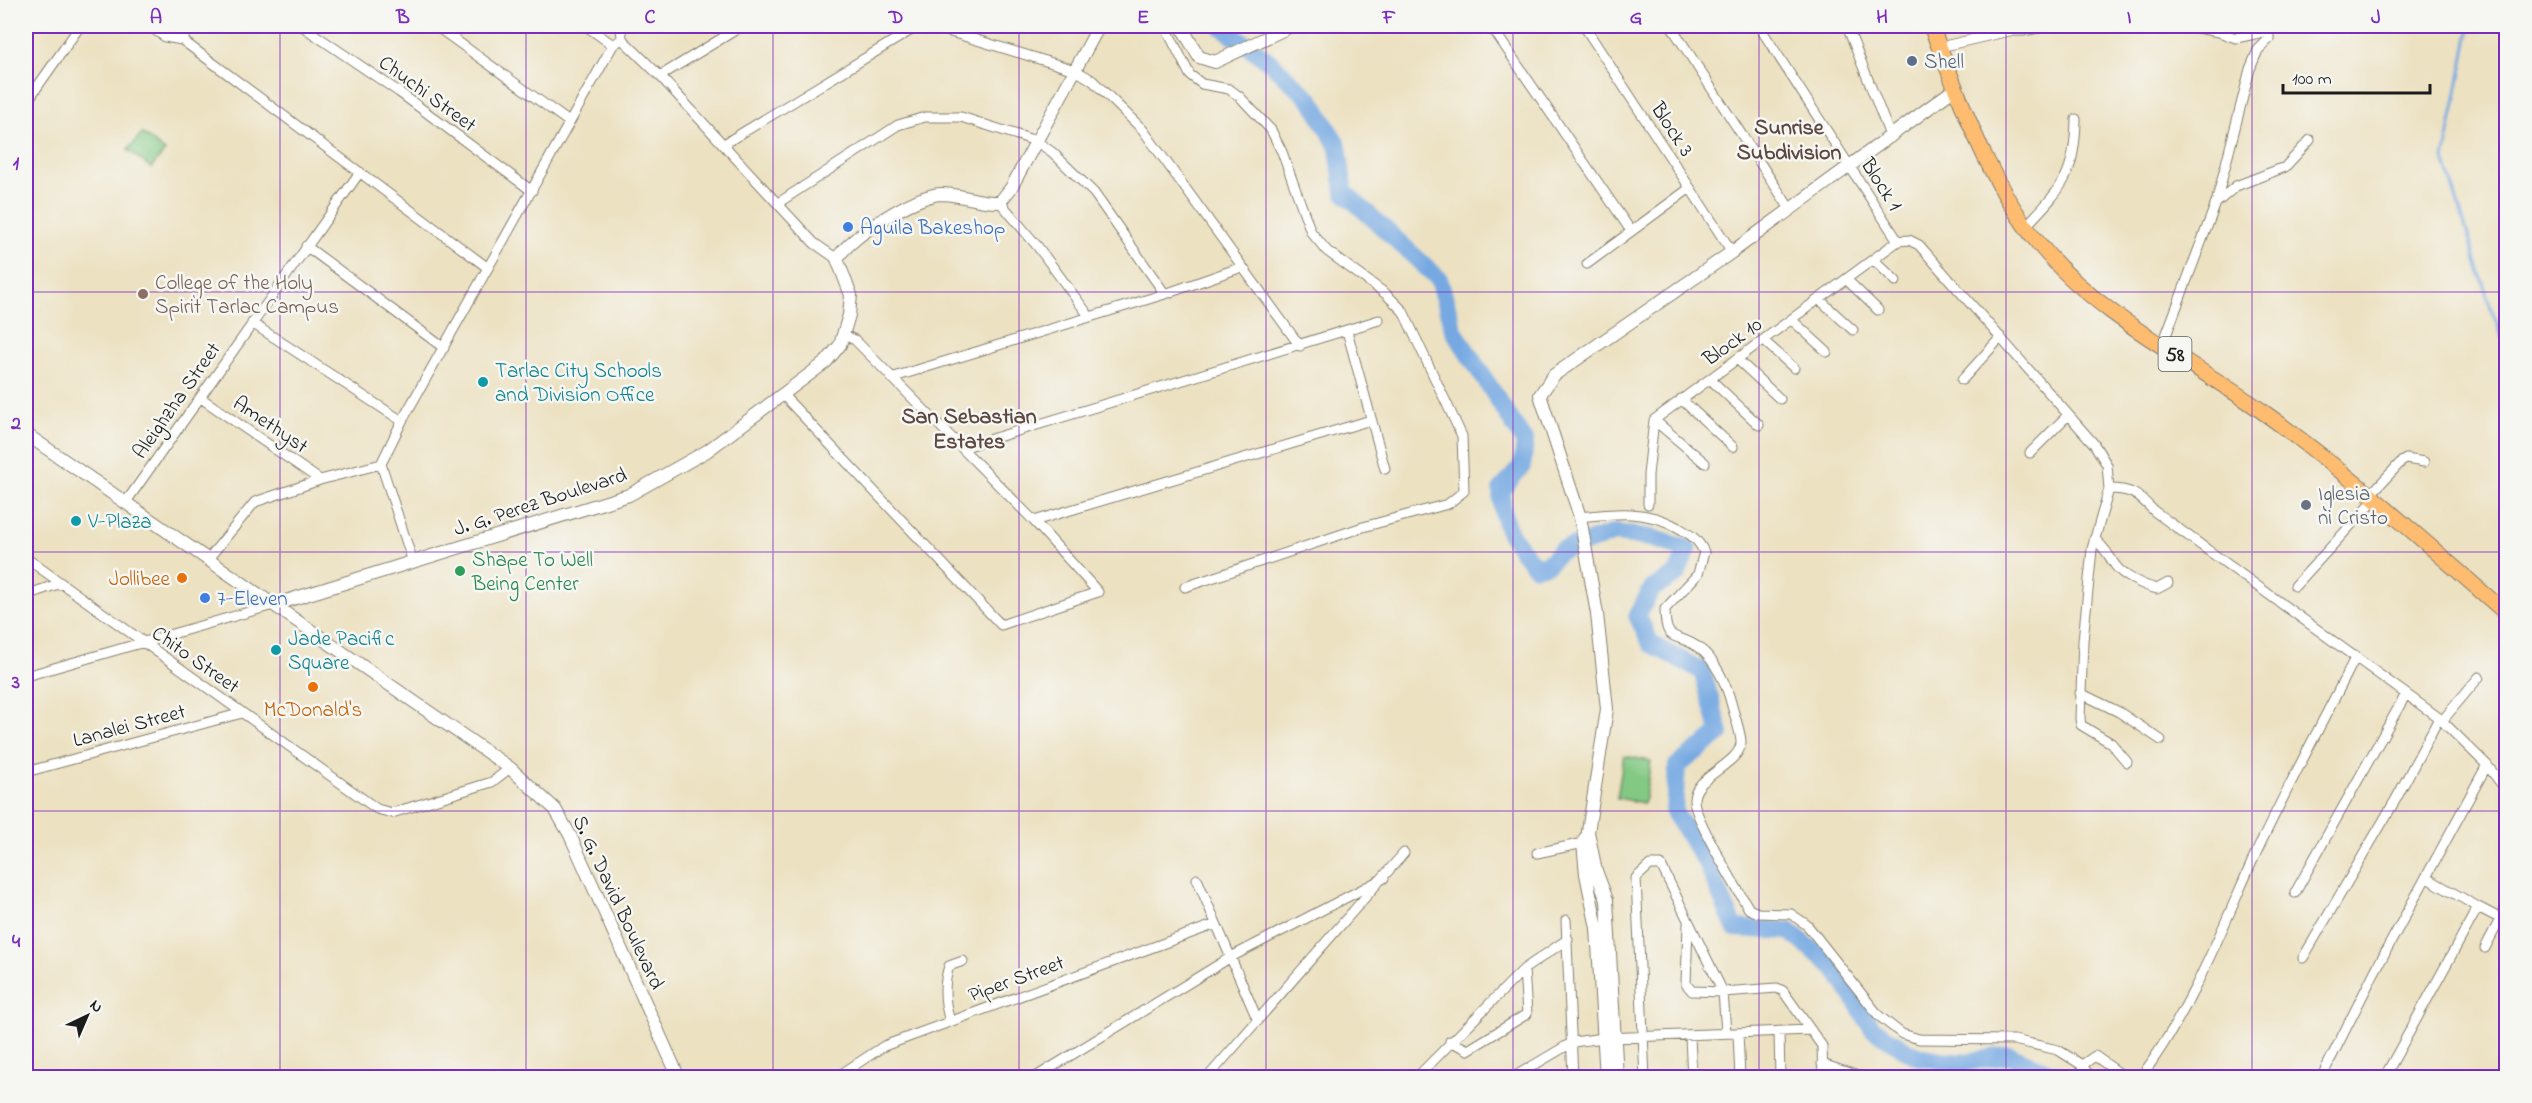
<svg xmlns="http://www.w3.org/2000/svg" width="2532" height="1103" font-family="'Indie Flower',sans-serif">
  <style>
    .green { fill: #83c984; stroke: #507250; stroke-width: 1.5 }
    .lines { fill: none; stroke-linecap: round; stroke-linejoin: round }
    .stream { stroke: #76a9e2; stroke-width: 3 }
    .river { stroke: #76a9e2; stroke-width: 18 }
    .minor-casing { stroke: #847e6e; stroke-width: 11 }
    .tertiary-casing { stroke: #847e6e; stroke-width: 14 }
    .trunk-casing { stroke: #847e6e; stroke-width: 17 }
    .minor { stroke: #fff; stroke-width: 9 }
    .tertiary { stroke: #fff; stroke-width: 12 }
    .trunk { stroke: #fdbc70; stroke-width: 15 }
    .grid { fill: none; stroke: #7b2cbf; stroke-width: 1.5; stroke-opacity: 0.55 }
    .service-dot { fill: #5c6f8a; stroke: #f6f6f2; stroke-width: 2 }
    .shop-dot { fill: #3f7fe0; stroke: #f6f6f2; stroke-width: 2 }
    .education-dot { fill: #8d6e63; stroke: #f6f6f2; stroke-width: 2 }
    .culture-dot { fill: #0f9aa8; stroke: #f6f6f2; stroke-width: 2 }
    .worship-dot { fill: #6b7280; stroke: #f6f6f2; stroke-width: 2 }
    .leisure-dot { fill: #2e9e5b; stroke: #f6f6f2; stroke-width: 2 }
    .food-dot { fill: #e8710a; stroke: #f6f6f2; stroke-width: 2 }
    .labels { text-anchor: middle; stroke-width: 5; stroke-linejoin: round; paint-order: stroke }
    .shield { fill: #f6f6f2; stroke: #5d5d5c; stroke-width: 1.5 }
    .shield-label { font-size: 20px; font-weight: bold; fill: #1c1c1c }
    .service-label { font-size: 21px; fill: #4e5e75; stroke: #f6f6f2; text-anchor: start }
    .street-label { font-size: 21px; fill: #1c1c1c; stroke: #f6f6f2 }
    .shop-label { font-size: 21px; fill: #366cbe; stroke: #f6f6f2; text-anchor: start }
    .education-label { font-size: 21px; fill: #785e54; stroke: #f6f6f2; text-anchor: start }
    .culture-label { font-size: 21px; fill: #0d838f; stroke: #f6f6f2; text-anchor: start }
    .worship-label { font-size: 21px; fill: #5b616d; stroke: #f6f6f2; text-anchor: start }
    .leisure-label { font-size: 21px; fill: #27864d; stroke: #f6f6f2; text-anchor: start }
    .food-label { font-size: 21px; fill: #c56008; stroke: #f6f6f2; text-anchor: end }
    .neighbourhood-label { font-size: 22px; font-weight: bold; fill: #5d4741; stroke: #f6f6f2 }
    .neatline { fill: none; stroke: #7b2cbf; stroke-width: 2 }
    .grid-label { font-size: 20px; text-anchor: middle; font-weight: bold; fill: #7b2cbf }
  </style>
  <rect width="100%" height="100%" fill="#f6f6f2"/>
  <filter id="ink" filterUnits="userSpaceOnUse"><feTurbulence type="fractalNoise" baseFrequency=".0167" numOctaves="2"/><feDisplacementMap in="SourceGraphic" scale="12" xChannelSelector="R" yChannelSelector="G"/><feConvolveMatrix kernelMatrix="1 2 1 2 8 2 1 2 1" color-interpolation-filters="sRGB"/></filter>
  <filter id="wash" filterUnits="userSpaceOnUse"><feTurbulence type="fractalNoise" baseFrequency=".008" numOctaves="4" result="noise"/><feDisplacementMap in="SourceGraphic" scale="24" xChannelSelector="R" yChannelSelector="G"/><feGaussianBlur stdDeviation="1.35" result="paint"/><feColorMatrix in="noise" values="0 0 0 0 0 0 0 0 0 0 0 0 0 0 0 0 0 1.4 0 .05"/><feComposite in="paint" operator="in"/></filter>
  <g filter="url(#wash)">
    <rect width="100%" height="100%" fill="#ece1c1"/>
    <path class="green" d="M142 133 165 151 151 168 128 150Z
      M1624 756 1651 761 1644 803 1617 798Z"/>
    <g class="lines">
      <path class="stream" d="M2470 26 2444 159 2492 312 2506 345"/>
      <path class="river" d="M1221 26 1271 63 1312 101 1338 147 1344 192 1439 279 1454 331 1525 442 1522 466 1501 490C1502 529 1511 538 1536 567L1549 563 1560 551 1615 533 1651 538 1688 549 1677 574 1652 589 1637 615 1651 644 1702 671 1720 733 1677 766 1674 812 1707 864 1735 928 1789 931 1835 968 1873 1029 1916 1056 1960 1063 2010 1055 2062 1078"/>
    </g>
  </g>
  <g filter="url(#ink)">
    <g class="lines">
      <g class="minor-casing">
        <path id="minor" d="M149 26 165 37 182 40 488 268
          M302 26 399 92 532 191
          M436 26 569 122
          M586 26 613 45
          M621 26 622 39
          M1165 26 1190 75 1202 84 1229 89 1240 97 1271 130 1282 152 1311 232 1327 251 1386 294 1403 311 1462 436 1464 491 1448 504 1363 527 1185 587
          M1491 26 1631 231
          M1584 26 1732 252
          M1671 26 1790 209
          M1759 26 1898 241
          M1847 26 1891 138
          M2186 26 2219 32 2236 38 2269 31 2270 27
          M1933 29 1951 26
          M622 39 660 76 814 243 837 259
          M182 40 191 26
          M1940 47 2009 31H2023L2049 26
          M660 76 742 26
          M26 103 80 26
          M724 144 913 29H941L1075 70 1092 80 1143 130 1300 346
          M1000 202 1038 247 1089 316
          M778 203 898 125 925 117H961L1036 141 1052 152 1094 193 1165 294
          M2216 203 2250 69 2258 50 2269 39V31
          M2026 226C2063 187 2075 175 2076 119
          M1898 241 1909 240 1919 245 2094 444 2107 465 2109 489 2092 549 2083 641 2080 719 2081 725 2111 743 2127 762
          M306 246 444 348
          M1874 260 1896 281
          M1587 264 1690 188
          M1848 281 1878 310
          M1820 300 1853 330
          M1792 320 1827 352
          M252 323 402 421
          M1347 331 1385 469
          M1764 341 1794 368
          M2162 346 2216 203 2236 186 2285 167 2310 140
          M1738 360 1780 399
          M891 378 1165 294 1242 267
          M1710 379 1759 425
          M1962 380 2001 337
          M783 395 1001 625 1098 592 1034 521 855 340 844 335
          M201 398 320 480
          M1681 399 1733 447
          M1654 420 1705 463
          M962 448 1379 320
          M2030 453 2068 415
          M381 464 413 562
          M2109 489C2133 489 2138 495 2154 511L2439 718 2487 765 2506 790
          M2370 495 2401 462 2406 459 2424 462
          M126 502 360 172
          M1648 504V475L1654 420 1898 241
          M1580 517C1615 513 1647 509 1679 528 1691 535 1698 539 1704 552L1698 574 1665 609C1665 646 1677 631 1699 648 1716 660 1727 686 1732 706 1735 717 1740 730 1741 741 1742 764 1695 775 1694 799 1693 817 1738 890 1749 909L1758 913 1791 914 1807 925 1879 1016 1902 1034 1919 1039 2014 1040 2058 1050 2082 1065 2095 1056 2126 1078
          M1034 521 1371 420
          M2094 539C2105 547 2108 555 2115 565 2122 576 2145 586 2157 589L2168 583
          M26 558 377 809 392 813 492 782 510 768
          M208 559 255 502 320 480 381 464 402 421 613 45 622 39
          M2295 586 2375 499
          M26 595 61 583
          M26 676 273 605
          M2080 693 2119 712 2161 740
          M2442 721 2479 677
          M26 772 242 713
          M1537 853 1588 842
          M2427 878 2478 907
          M1197 879 1258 1021
          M2295 893 2406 694
          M1566 920 1573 1078
          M1688 924 1686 984 1692 991 1723 992 1726 1032
          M2485 948 2506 908
          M2303 958 2396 799 2439 718
          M950 1021C944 1003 943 985 949 966L963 961
          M1779 1032 1780 1078
          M1738 1033 1740 1078
          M1690 1037 1692 1078
          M1450 1041 1468 1050 1527 1014 1524 969
          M1822 1064 1864 1078
          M2082 1065 2091 1078
          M835 1078 884 1046 1216 924
          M1034 1078 1231 957 1384 878
          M1207 1078 1404 853
          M1426 1078 1421 1073 1524 969 1568 939
          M1512 1078 1573 1042 1604 1038 1811 1030
          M1645 1078 1636 878 1650 865H1661L1723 992 1777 988 1783 991 1822 1046 1823 1078
          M2140 1078C2187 1017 2220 934 2251 864 2283 794 2321 726 2356 656
          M2321 1078 2375 971 2487 765
          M2384 1078 2478 907 2501 919"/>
      </g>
      <g class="tertiary-casing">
        <path id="tertiary" d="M1181 26 1199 57 1215 62 1291 26
          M26 434 510 768 555 809 570 835 679 1078
          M273 605 629 495 707 451 826 362 840 345 849 315 851 295 837 259C848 238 915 195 941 194 961 194 979 203 1000 202L1011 188 1099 26
          M1585 838 1583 843 1586 874 1597 928 1606 1078
          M1617 1078 1607 900 1596 871 1588 832 1607 709 1597 614 1580 517 1540 395 1554 375 1732 252 1956 88"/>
      </g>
      <g class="trunk-casing">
        <path id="trunk" d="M1931 26C1961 101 1987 180 2039 244 2099 318 2190 359 2266 414 2351 475 2428 545 2506 613"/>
      </g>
      <use href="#minor" class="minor"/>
      <use href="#tertiary" class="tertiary"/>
      <use href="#trunk" class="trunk"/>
    </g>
  </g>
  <path class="grid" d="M280 26V1078M526 26V1078M773 26V1078M1019 26V1078M1266 26V1078M1513 26V1078M1759 26V1078M2006 26V1078M2252 26V1078M26 292H2506M26 552H2506M26 811H2506"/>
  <circle class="service-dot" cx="1912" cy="61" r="6"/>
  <g class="shop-dot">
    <circle cx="848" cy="227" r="6"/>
    <circle cx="205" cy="598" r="6"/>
  </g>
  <circle class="education-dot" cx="143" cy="294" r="6"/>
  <g class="culture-dot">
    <circle cx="483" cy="382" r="6"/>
    <circle cx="76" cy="521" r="6"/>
    <circle cx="276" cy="650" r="6"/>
  </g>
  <circle class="worship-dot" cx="2306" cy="505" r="6"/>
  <circle class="leisure-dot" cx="460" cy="571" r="6"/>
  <g class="food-dot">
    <circle cx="182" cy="578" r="6"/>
    <circle cx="313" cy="687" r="6"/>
  </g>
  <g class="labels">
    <rect class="shield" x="2158.5" y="337" width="33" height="34" rx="4.5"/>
    <g class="shield-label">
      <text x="2175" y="361">58</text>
    </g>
    <g class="service-label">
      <text x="1924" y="68">Shell</text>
    </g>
    <g class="street-label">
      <text transform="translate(428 93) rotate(36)" y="7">Chuchi Street</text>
      <text transform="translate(1673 129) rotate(57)" y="7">Block 3</text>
      <text transform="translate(1882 184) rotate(57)" y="7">Block 1</text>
      <text transform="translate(1732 341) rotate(-36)" y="7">Block 10</text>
      <text transform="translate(176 400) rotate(-55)" y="7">Aleighzha Street</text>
      <text transform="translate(271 424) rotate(34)" y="7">Amethyst</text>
      <text transform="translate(540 501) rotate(-18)" y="7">J. G. Perez Boulevard</text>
      <text transform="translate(196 659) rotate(35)" y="7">Chito Street</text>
      <text transform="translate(129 725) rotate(-15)" y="7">Lanalei Street</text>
      <text transform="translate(619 902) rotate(65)" y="7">S. G. David Boulevard</text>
      <text transform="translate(1016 978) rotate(-20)" y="7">Piper Street</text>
    </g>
    <g class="shop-label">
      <text x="860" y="234">Aguila Bakeshop</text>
      <text x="217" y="605">7-Eleven</text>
    </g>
    <g class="education-label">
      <text x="155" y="289">College of the Holy<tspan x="155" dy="24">Spirit Tarlac Campus</tspan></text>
    </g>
    <g class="culture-label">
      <text x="495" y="377">Tarlac City Schools<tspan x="495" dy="24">and Division Office</tspan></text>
      <text x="88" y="528">V-Plaza</text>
      <text x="288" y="645">Jade Pacific<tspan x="288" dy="24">Square</tspan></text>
    </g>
    <g class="worship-label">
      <text x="2318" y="500">Iglesia<tspan x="2318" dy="24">ni Cristo</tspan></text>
    </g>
    <g class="leisure-label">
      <text x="472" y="566">Shape To Well<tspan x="472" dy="24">Being Center</tspan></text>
    </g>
    <g class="food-label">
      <text x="170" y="585">Jollibee</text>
      <text x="313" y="716" text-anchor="middle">McDonald's</text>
    </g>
    <g class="neighbourhood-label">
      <text x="1789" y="134">Sunrise<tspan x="1789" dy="25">Subdivision</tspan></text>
      <text x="969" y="423">San Sebastian<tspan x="969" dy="25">Estates</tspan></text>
    </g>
  </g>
  <rect width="2532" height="1103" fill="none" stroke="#f6f6f2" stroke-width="66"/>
  <g transform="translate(87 1016) rotate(44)" stroke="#f6f6f2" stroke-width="4.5" paint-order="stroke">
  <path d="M0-4.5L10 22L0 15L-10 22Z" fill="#1c1c1c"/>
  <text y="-9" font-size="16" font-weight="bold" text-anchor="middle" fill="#1c1c1c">N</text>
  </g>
  <path d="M2283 84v9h147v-9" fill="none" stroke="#1c1c1c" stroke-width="3"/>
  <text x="2292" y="84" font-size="18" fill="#1c1c1c" stroke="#f6f6f2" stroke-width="4.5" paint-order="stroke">100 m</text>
  <rect x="33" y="33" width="2466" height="1037" class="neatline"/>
  <g class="grid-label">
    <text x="156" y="23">A</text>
    <text x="403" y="23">B</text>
    <text x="650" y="23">C</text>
    <text x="896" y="23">D</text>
    <text x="1143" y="23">E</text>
    <text x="1389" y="23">F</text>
    <text x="1636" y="23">G</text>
    <text x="1882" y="23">H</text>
    <text x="2129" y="23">I</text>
    <text x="2376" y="23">J</text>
    <text x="16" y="169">1</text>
    <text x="16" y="429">2</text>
    <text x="16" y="688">3</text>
    <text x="16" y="947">4</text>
  </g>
</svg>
